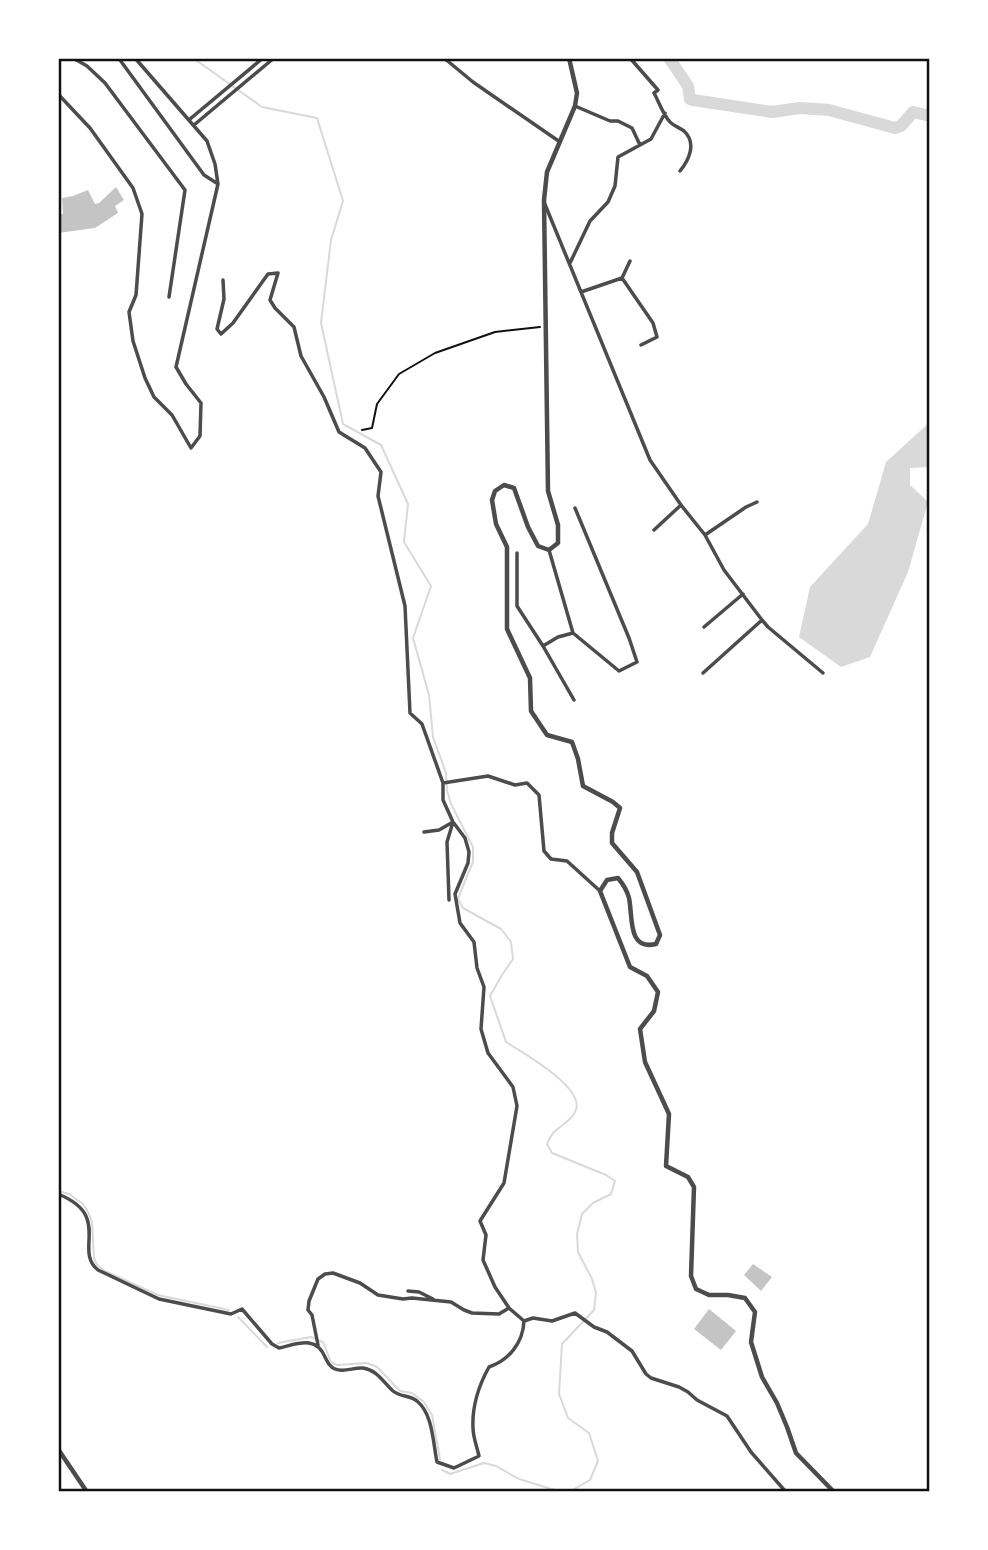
<svg xmlns="http://www.w3.org/2000/svg" width="988" height="1550" font-family="Inter,sans-serif">
  <style>
    .water { fill: #d9d9d9 }
    .lines { fill: none; stroke-linecap: round; stroke-linejoin: round }
    .stream { stroke: #d9d9d9; stroke-width: 2 }
    .river { stroke: #d9d9d9; stroke-width: 12 }
    .building { fill: #c4c4c4 }
    .path { stroke: #111; stroke-width: 2 }
    .minor { stroke: #4c4c4c; stroke-width: 3.5 }
    .tertiary { stroke: #4c4c4c; stroke-width: 4.5 }
    .neatline { fill: none; stroke: #111; stroke-width: 2.5 }
  </style>
  <rect width="100%" height="100%" fill="#fff"/>
  <path class="water" d="M930 422V467L910 468V485L928 502 908 572 870 657 841 667 799 637 810 587 868 524 886 462Z"/>
  <g class="lines">
    <path class="stream" d="M193 58 262 107 317 118 343 201 331 240 321 323 343 424 381 445 408 504 404 542 431 586 413 638 429 695 433 737 446 773 447 790 451 804 473 847V862L463 886 458 899 463 908 501 929 511 942 513 959 502 975 490 996 506 1042C522 1052 588 1089 575 1112 568 1126 553 1126 547 1144L552 1153 606 1175 615 1181 611 1194 593 1203 582 1214 577 1234 578 1252 592 1279 596 1293 594 1310 562 1344 559 1394 568 1418 589 1433 598 1461 590 1480 569 1492
      M58 1191 69 1194 83 1204 88 1212 92 1222 94 1258 97 1265 105 1271 158 1295 229 1310
      M238 1317 267 1347
      M278 1343 311 1337 323 1342 331 1362 337 1365 367 1363 377 1367 400 1391 412 1393 424 1402 432 1415 440 1459
      M442 1470 450 1474 484 1463 496 1466 519 1479 561 1492"/>
    <path class="river" d="M669 58 688 86 690 99 693 100 772 112 800 108 829 110 895 128 901 126 913 112 930 116"/>
  </g>
  <path class="building" d="M116 187 124 200 115 206 118 213 95 228 58 233V214H63L62 198 73 196 88 190 95 204 99 203Z
    M753 1264 772 1277 761 1291 744 1275Z
    M709 1309 736 1331 721 1350 694 1329Z"/>
  <g class="lines">
    <path class="path" d="M362 430 372 428 377 404 399 374 435 353 495 332 540 327"/>
    <path class="minor" d="M73 58 87 66 105 83 185 190 169 297
      M120 58V60L204 175 218 184
      M444 58 473 82 560 142
      M630 58 658 90 654 93C659 102 663 115 670 122 674 126 680 128 684 131 697 143 689 160 680 171
      M58 94 90 128 133 188 142 214 136 295 129 312 133 341 145 378 154 397 172 415 191 448 200 436 201 403 186 384 176 367 218 184 215 164 207 141 135 58
      M575 106 610 121H618L632 128 640 145
      M190 119 263 58
      M194 125 274 58
      M544 202 650 460 681 505 705 535 724 570 762 620 768 627 823 673
      M570 263 590 221 608 202 615 186 618 157 651 139 665 113
      M622 278 630 261
      M581 292 622 278 653 323 657 337 641 345
      M654 530 681 505
      M705 535 746 507 757 502
      M549 550 573 633
      M517 553V606L543 646 558 637 573 633 619 671 637 662 629 638 575 508
      M704 627 743 594
      M543 646 574 700
      M703 673 762 620
      M443 783 488 776 515 785 527 783 539 795 544 851 551 859 567 861 600 891
      M424 832 439 830 453 822 447 842 449 900
      M58 1194C113 1216 73 1250 98 1270L159 1299 231 1314 242 1309 272 1344 279 1348C297 1344 316 1335 325 1357 328 1363 330 1367 335 1369 344 1373 354 1367 363 1368 377 1370 383 1382 393 1391 400 1397 409 1395 417 1401 433 1414 433 1443 437 1462L454 1468 479 1456C477 1447 473 1437 473 1428 472 1407 479 1385 489 1367 509 1360 523 1343 524 1321L509 1308 495 1287 483 1260 486 1235 480 1221 504 1183 517 1106 513 1087 488 1053 481 1029 484 987 477 968 474 942 460 923 455 894 468 863 469 852 465 838 453 822 443 800V783L422 724 410 713 405 606 378 496 381 472 365 448 339 432 324 397 301 356 294 327 275 308 270 300 278 273 268 274 233 323 221 334 217 329 224 299 223 280
      M408 1291 419 1292 433 1299
      M524 1321 533 1318 552 1321 575 1313 594 1327 607 1332 632 1351 646 1374 651 1378 679 1387 688 1392 697 1400 727 1416 751 1452 786 1492
      M318 1345 312 1315 308 1310 309 1301 318 1279 325 1274 333 1273 360 1283 378 1295 403 1299 412 1298 451 1302 464 1310 472 1313 499 1314 509 1308"/>
    <path class="tertiary" d="M569 58 577 93 575 106 547 172 544 200 548 491 558 525V543L549 550 538 546 528 527 514 488 504 485 495 491 492 500 496 524 507 547V629L530 678 531 711 547 735 572 742 578 759 583 786 613 802 620 808 612 833V843L637 872 660 935 656 944C627 951 633 916 629 898 627 890 623 884 618 878L607 880 600 891 630 967 647 976 658 992 654 1011 640 1029 645 1062 669 1114 666 1166 688 1177 694 1187 691 1276 696 1289 709 1295H728L745 1298 755 1312 751 1342 762 1377 777 1403 787 1427 796 1453 834 1492
      M58 1449 87 1492"/>
  </g>
  <rect width="988" height="1550" fill="none" stroke="#ffffff" stroke-width="119"/>
  <rect x="60" y="60" width="868" height="1430" class="neatline"/>
</svg>
